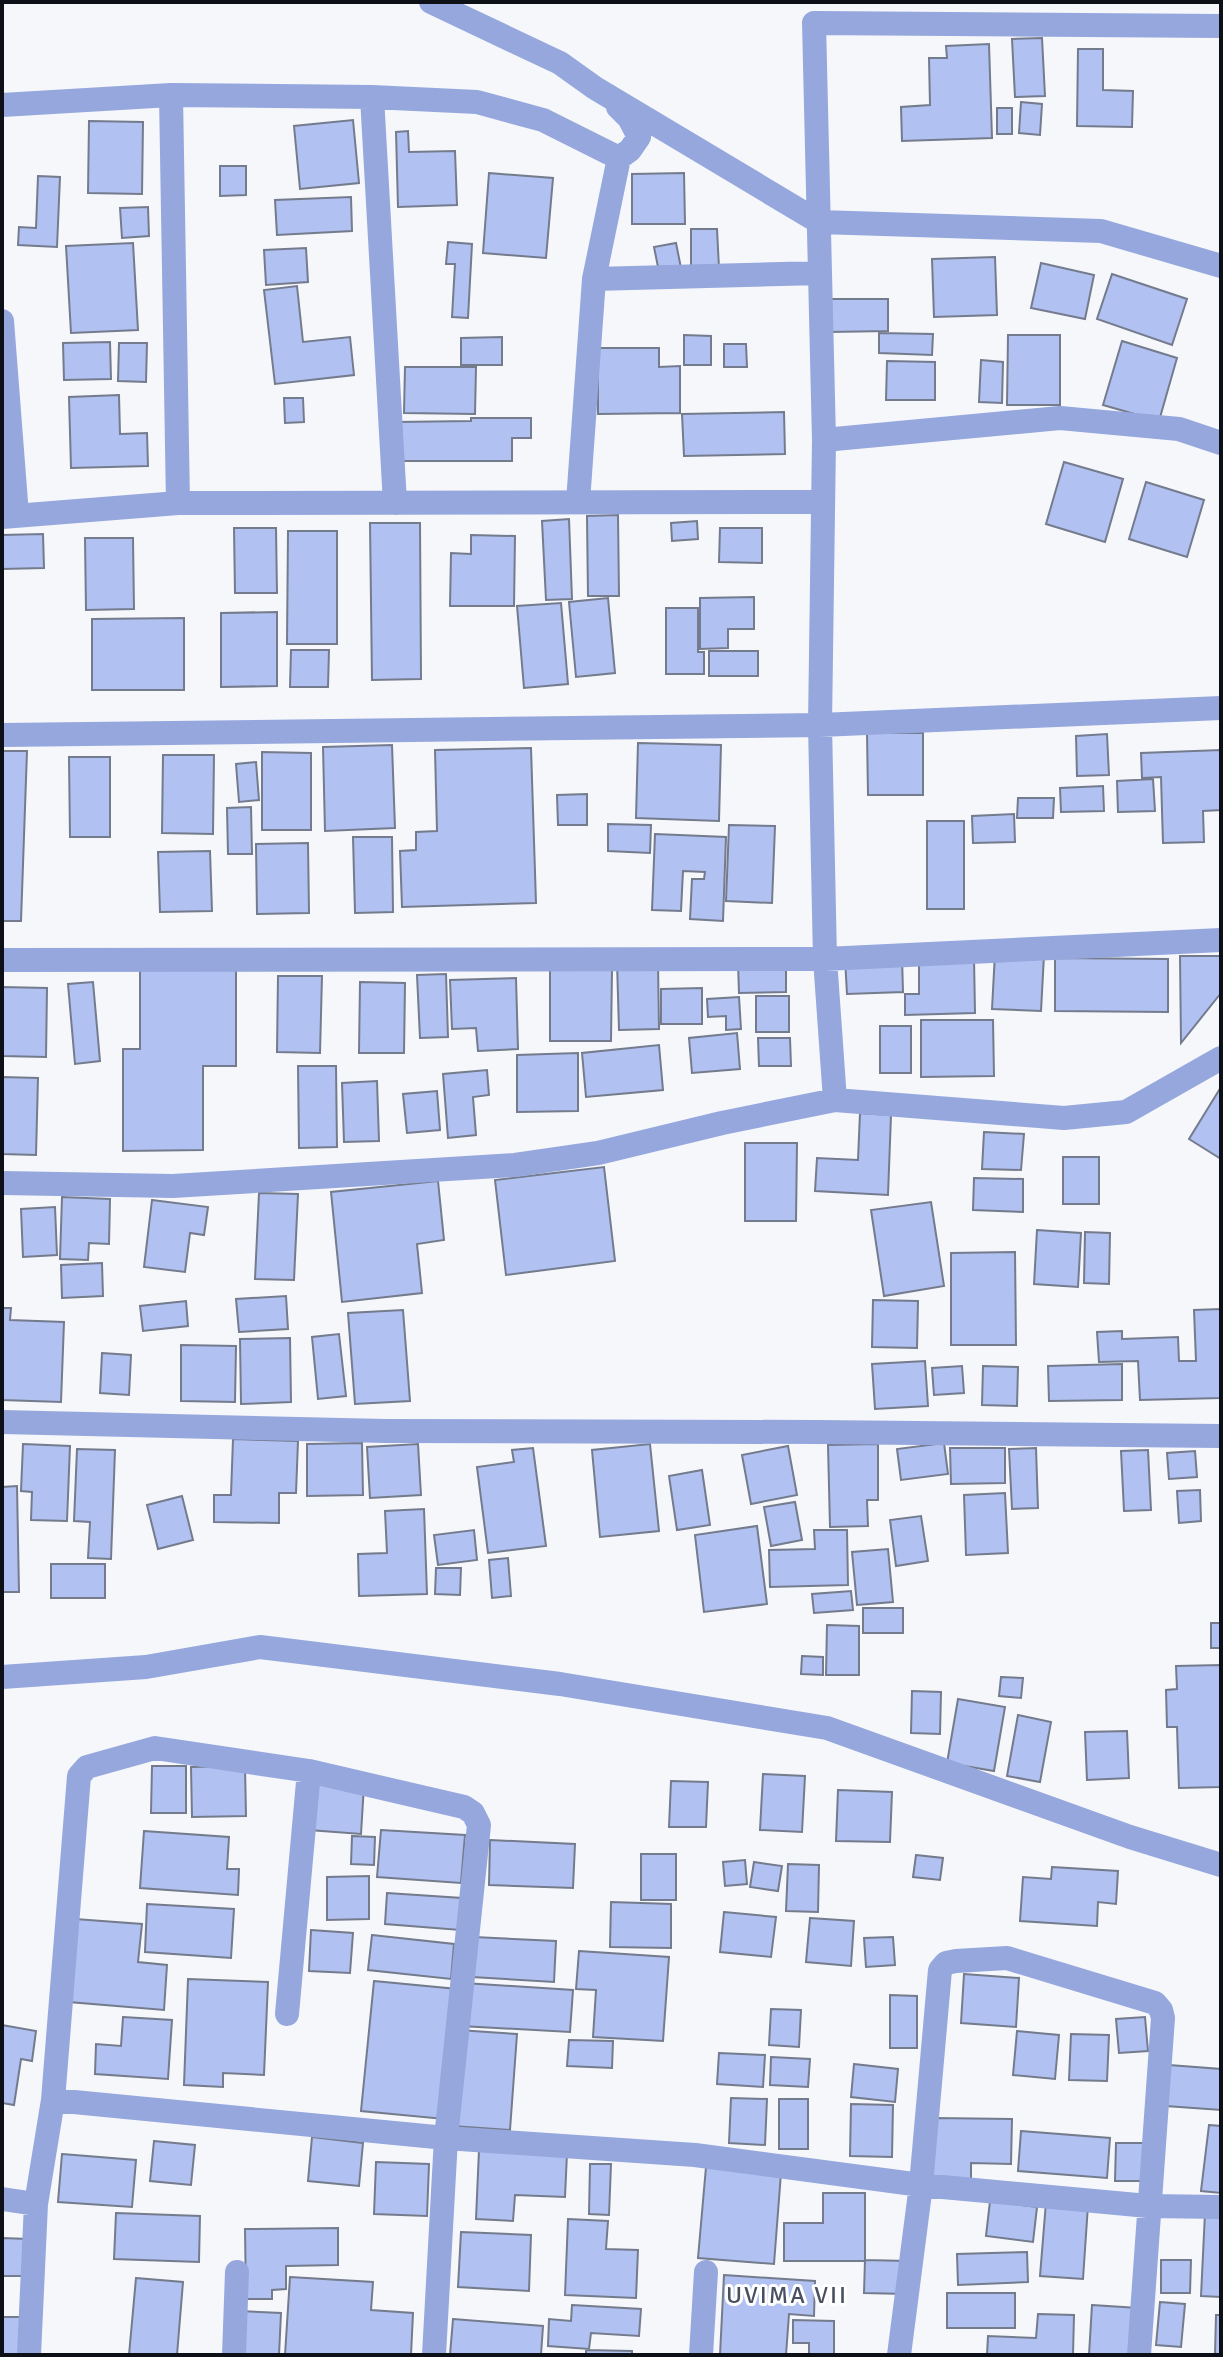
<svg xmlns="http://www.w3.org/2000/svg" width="1223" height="2357" font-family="Signika,sans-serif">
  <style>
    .building { fill: #b1c2f2; stroke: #747b8d; stroke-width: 2 }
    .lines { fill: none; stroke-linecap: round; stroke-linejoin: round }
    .street { stroke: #95a7dd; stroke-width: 24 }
    .labels { text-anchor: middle; stroke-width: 6; stroke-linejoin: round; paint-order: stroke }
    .neighbourhood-label { font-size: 24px; letter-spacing: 2px; fill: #494f60; stroke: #fff }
  </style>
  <rect width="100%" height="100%" fill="#f5f7fb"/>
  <path class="building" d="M1042 38 1045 96 1015 97 1012 39Z
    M989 44 992 138 902 141 901 107 930 105 929 58H947L946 46Z
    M1078 49H1103V90L1133 91 1132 127 1077 126Z
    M1021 102 1042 104 1040 135 1019 133Z
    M997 108H1012V134H997Z
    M353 120 359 183 300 189 294 126Z
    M89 121 143 122 142 194 88 193Z
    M408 131 409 152 455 151 457 205 398 207 396 132Z
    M220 166H246V195L220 196Z
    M489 173 553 178 546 258 483 253Z
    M684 173 685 224H632V174Z
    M38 176 60 177 57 247 18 245 19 227 36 228Z
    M351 197 352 231 277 235 275 200Z
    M148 207 149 236 122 238 120 208Z
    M691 229H717L719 268 691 269Z
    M448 242 472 244 468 318 452 317 455 264H446Z
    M133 243 138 330 71 333 66 246Z
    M676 243 681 268 659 272 654 247Z
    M306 248 308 282 266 285 264 250Z
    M995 257 997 315 934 317 932 259Z
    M1041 263 1094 275 1085 319 1031 308Z
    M1112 274 1187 299 1172 345 1097 319Z
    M297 286 303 342 350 337 354 375 275 384 264 290Z
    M828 299H888V331L829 332Z
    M879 333 933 334 932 355 879 353Z
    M684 335 711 336V365H684Z
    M1008 335H1060V405H1007Z
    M502 337V365H461V338Z
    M1122 341 1177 358 1159 421 1103 405Z
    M110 342 111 379 64 380 63 343Z
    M119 343H147L146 382 118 381Z
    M724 344H746L747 367H724Z
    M598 348H659V367L680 366V413L598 414Z
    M981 360 1003 362 1002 403 979 402Z
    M887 361 935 362V400H886Z
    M405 367H476L475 414 404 413Z
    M119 395 120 434 147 433 148 466 71 468 69 397Z
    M284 398H303L304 422 285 423Z
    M784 412 785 454 684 456 682 414Z
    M471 418H531V438H512V461H396V422L471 421Z
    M1064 462 1123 479 1105 542 1046 524Z
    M1146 482 1204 500 1187 557 1129 539Z
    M618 515 619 596H588L587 516Z
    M569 519 572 599 546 600 542 521Z
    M697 521 698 539 672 541 671 523Z
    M370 523H420L421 679 372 680Z
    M234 528H276L277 593H235Z
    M720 528H762V563L719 562Z
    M288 531H337V644H287Z
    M43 534 44 568 2 569V535Z
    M471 535 515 536 514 606H450L451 553 471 554Z
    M85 538H133L134 609 86 610Z
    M754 597V629H728V648L700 649V598Z
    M608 598 615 673 576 677 569 602Z
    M561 603 568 684 524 688 517 606Z
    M666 608H698V652H704V674H666Z
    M277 612V686L221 687V613Z
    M184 618V690H92V619Z
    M291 650H329L328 687H290Z
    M709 651H758V676H709Z
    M867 733H923V795H868Z
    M1107 734 1109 775 1077 776 1076 736Z
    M638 743 721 745 719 821 636 818Z
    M392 745 395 828 325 831 323 747Z
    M531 748 536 903 402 907 400 851 416 850V832L437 831 435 750Z
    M1221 750V810L1203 811 1204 842 1163 843 1161 777 1142 778 1141 753Z
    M2 751H27L21 921H2Z
    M262 752 311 753V830H262Z
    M163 755H214L213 834 162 833Z
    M69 757H110V837H70Z
    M256 762 259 800 239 802 236 764Z
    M1153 779 1155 811 1118 812 1117 781Z
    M1103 786 1104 811 1061 812 1060 788Z
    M587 794V825H558L557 795Z
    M1018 798H1054L1053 818H1017Z
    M251 807 252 854H228L227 808Z
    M1014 814 1015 842 973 843 972 816Z
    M927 821H964V909H927Z
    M608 824 651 825 650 853 608 851Z
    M729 825 775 826 772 903 726 901Z
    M655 834 726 837 723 921 690 919 692 879H704L705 872 683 871 681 911 652 910Z
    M353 837H392L393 912 355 913Z
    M308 843 309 913 257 914 256 844Z
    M210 851 212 911 160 912 158 852Z
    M995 953 1044 955 1041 1011 992 1009Z
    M1180 956H1221V993L1181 1043Z
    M902 957 903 992 847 994 845 959Z
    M974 958 975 1013 905 1015V994H919V959Z
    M1055 958 1168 959V1012L1055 1011Z
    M658 961 659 1029 619 1030 617 962Z
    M786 962V992L739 993 738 963Z
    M236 965V1066H203V1150L123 1151V1049H140V966Z
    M550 969 612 970 611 1041H550Z
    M446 974 448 1037 420 1038 417 975Z
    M278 976H322L320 1053 277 1052Z
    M516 978 518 1049 478 1051 476 1028 452 1029 450 980Z
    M93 982 100 1061 75 1064 68 984Z
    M360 982 405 983 404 1053H359Z
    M2 987 47 988 46 1057 2 1056Z
    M702 988V1024H661V989Z
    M756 996H789V1032H756Z
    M739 997 741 1029 726 1030V1016L708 1017 707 999Z
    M921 1020H993L994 1076 921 1077Z
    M880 1026H911V1073H880Z
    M737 1033 740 1069 692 1073 689 1038Z
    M758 1038H790L791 1066H759Z
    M659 1045 663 1090 586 1097 582 1053Z
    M578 1053V1111L517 1112V1055Z
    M298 1066H336L337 1147 299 1148Z
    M487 1070 489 1095 473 1097 476 1135 448 1138 443 1074Z
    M2 1077 38 1078 36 1155 2 1154Z
    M377 1081 379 1141 344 1142 342 1083Z
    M1221 1087V1159L1189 1139Z
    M437 1091 440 1130 407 1133 403 1094Z
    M860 1113 891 1115 888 1195 815 1191 817 1158 858 1160Z
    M984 1132 1024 1134 1021 1170 982 1169Z
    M745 1143H797L796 1221H745Z
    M1063 1157H1099V1204H1063Z
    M604 1167 615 1261 506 1275 495 1180Z
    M974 1178 1023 1179V1212L973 1210Z
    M438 1181 444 1240 417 1244 422 1293 342 1302 331 1192Z
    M259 1193 298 1194 294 1280 255 1279Z
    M62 1197 110 1199 109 1244 89 1243 88 1260 60 1259Z
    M152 1200 208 1207 204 1235 190 1233 185 1272 144 1267Z
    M931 1202 944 1286 884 1296 871 1210Z
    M55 1207 57 1255 23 1257 21 1209Z
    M1037 1230 1081 1233 1078 1287 1034 1284Z
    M1085 1232 1110 1233 1109 1284 1084 1283Z
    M1015 1252 1016 1345H951V1253Z
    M102 1263 103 1296 62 1298 61 1265Z
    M286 1296 288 1329 239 1332 236 1299Z
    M873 1300 918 1301 917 1348 872 1347Z
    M186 1301 188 1326 143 1331 140 1306Z
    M2 1308H11L10 1320 64 1322 61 1402 2 1400Z
    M1221 1309V1398L1140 1400 1138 1361 1099 1362 1097 1332 1122 1331V1339L1178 1337 1179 1361H1196L1194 1310Z
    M403 1310 410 1401 355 1404 348 1313Z
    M339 1334 346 1396 318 1399 312 1337Z
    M290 1338 291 1402 241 1404 240 1339Z
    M181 1345 236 1346 235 1402 181 1401Z
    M102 1353 131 1355 129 1395 100 1393Z
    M925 1361 928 1406 875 1409 872 1364Z
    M1122 1364V1400L1049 1401 1048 1366Z
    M962 1366 964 1393 934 1395 932 1368Z
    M983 1366 1018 1367 1017 1406 982 1405Z
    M233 1439 298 1441 296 1493H279V1523L214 1522V1495H231Z
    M362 1443 363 1495 307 1496V1444Z
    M944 1443 948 1474 901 1480 897 1449Z
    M23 1444 70 1446 67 1521 31 1520 32 1492 21 1491Z
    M418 1444 421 1495 370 1498 367 1447Z
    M650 1444 659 1531 600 1537 592 1450Z
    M878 1444V1500H867L868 1526 830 1527 828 1445Z
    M788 1446 797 1495 751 1504 742 1455Z
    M533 1448 546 1546 488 1553 477 1467 514 1462 512 1450Z
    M950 1448H1005V1483L951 1484Z
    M1036 1448 1038 1508 1012 1509 1009 1449Z
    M77 1449 115 1450 111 1559 88 1558 90 1522 74 1521Z
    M1148 1450 1151 1510 1124 1511 1121 1451Z
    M1195 1451 1197 1477 1169 1479 1167 1453Z
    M702 1470 710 1525 677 1530 669 1476Z
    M17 1486 19 1592H2V1487Z
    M1200 1490 1201 1521 1179 1523 1177 1491Z
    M1005 1493 1008 1553 966 1555 964 1495Z
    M182 1496 193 1540 158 1549 147 1505Z
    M795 1502 802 1540 771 1546 764 1507Z
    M424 1509 427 1594 359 1596 358 1554 387 1553 385 1511Z
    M921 1516 928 1561 896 1566 890 1520Z
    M757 1526 767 1604 704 1612 695 1535Z
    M474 1530 477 1560 438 1565 434 1535Z
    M814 1530H847L848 1585 770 1587 769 1550 815 1549Z
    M888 1549 893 1602 857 1605 852 1552Z
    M508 1558 511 1596 492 1598 489 1560Z
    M51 1564H105V1598H51Z
    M436 1568H461L460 1595 435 1594Z
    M851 1591 853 1610 814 1613 812 1594Z
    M863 1608H903V1633H863Z
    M1211 1623H1221V1648H1211Z
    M827 1625 859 1626V1675H826Z
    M802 1656 823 1657V1675L801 1674Z
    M1221 1665V1787L1179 1788 1177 1727H1167L1166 1690 1177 1689 1176 1666Z
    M1001 1677 1023 1678 1021 1698 999 1696Z
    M912 1691 941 1692 940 1734 911 1733Z
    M958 1699 1005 1707 994 1771 947 1763Z
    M1018 1715 1051 1722 1040 1782 1007 1776Z
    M1127 1731 1129 1778 1087 1780 1085 1732Z
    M152 1766H186V1813H151Z
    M245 1766 246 1816 192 1817 191 1767Z
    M763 1774 805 1776 802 1832 760 1830Z
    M671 1781 708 1782 706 1827H669Z
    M312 1782 364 1785 361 1834 309 1830Z
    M838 1790 892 1792 890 1842 836 1841Z
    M381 1830 465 1835 461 1883 377 1877Z
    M144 1831 229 1837 227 1869H239L238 1895 140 1888Z
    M352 1836 375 1837 374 1865 351 1864Z
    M490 1840 575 1844 573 1888 489 1885Z
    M641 1854H676V1900H641Z
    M916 1855 943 1858 940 1880 913 1877Z
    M745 1860 747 1884 725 1886 723 1862Z
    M754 1862 782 1866 778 1891 750 1887Z
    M788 1864 819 1865 818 1912 786 1911Z
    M1052 1867 1118 1871 1116 1904 1098 1902 1097 1926 1020 1921 1023 1877 1051 1879Z
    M369 1876V1919L327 1920V1877Z
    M387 1893 462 1898 460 1930 385 1924Z
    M611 1902 671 1904V1948L610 1947Z
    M147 1904 234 1909 231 1958 145 1952Z
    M724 1912 776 1917 771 1957 720 1952Z
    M810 1918 854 1921 851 1966 806 1962Z
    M75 1919 142 1924 138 1962 167 1965 164 2010 69 2002Z
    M311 1930 353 1933 350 1973 309 1971Z
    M372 1935 454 1944 451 1979 368 1970Z
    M474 1937 556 1941 554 1982 472 1977Z
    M893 1937 895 1965 866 1967 864 1938Z
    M579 1951 669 1957 663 2041 593 2037 596 1990 576 1989Z
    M964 1974 1019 1978 1016 2027 961 2023Z
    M188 1979 268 1982 264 2075 223 2073V2087L184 2085Z
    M374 1981 457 1989 444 2119 361 2111Z
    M464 1983 573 1990 570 2032 461 2026Z
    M890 1995 917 1996V2048H890Z
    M771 2009 801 2010 799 2047 769 2045Z
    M123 2017 172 2020 168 2079 95 2074 96 2044 121 2046Z
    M1145 2017 1148 2051 1119 2053 1116 2019Z
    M2 2025 36 2031 32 2061 21 2059 14 2105 2 2103Z
    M458 2030 517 2034 510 2130 452 2126Z
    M1017 2031 1059 2035 1055 2079 1013 2075Z
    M1071 2034 1109 2035 1107 2081 1069 2080Z
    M569 2040 613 2041 612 2068 567 2066Z
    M719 2053 765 2055 763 2087 717 2084Z
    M771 2057 810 2059 808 2087 770 2085Z
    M854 2064 898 2069 895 2102 851 2097Z
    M1169 2065 1221 2069V2110L1166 2106Z
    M731 2098 767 2099 765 2145 729 2143Z
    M779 2099H808V2149H779Z
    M851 2104 893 2105 892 2157 850 2156Z
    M934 2118 1012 2119 1011 2164 971 2163V2180L932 2179Z
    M1209 2125 1221 2126V2193L1201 2191Z
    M1021 2131 1110 2138 1107 2178 1018 2171Z
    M312 2137 363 2143 359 2186 308 2181Z
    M154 2141 195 2145 191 2185 150 2181Z
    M1116 2143H1149L1148 2181H1115Z
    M479 2150 567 2153 565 2197 515 2195 513 2221 476 2219Z
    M62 2154 136 2160 132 2207 58 2202Z
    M376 2162 429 2164 427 2216 374 2214Z
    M590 2164H611L609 2215 589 2214Z
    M706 2167 781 2173 774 2264 698 2258Z
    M823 2193H865V2261H784V2223H823Z
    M990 2201 1037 2207 1033 2242 986 2236Z
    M1046 2202 1088 2205 1083 2279 1040 2276Z
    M116 2213 200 2216 199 2262 114 2259Z
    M1205 2213H1221V2297L1201 2296Z
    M568 2219 608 2221 606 2249 638 2250 636 2298 565 2295Z
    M338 2228V2265L286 2266V2289L272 2290V2299H246L245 2229Z
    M461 2232 531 2235 529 2291 458 2287Z
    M2 2238 28 2239 27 2276H2Z
    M1027 2252 1028 2282 958 2285 957 2254Z
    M865 2260 907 2261 906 2294 864 2293Z
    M1161 2260H1191L1190 2293H1161Z
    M724 2275 815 2281 814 2316 789 2314 786 2355H720Z
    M290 2277 373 2282 371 2310 413 2313 411 2355H285Z
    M136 2278 183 2282 177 2355H129Z
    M947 2293H1015V2328H947Z
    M1160 2302 1185 2304 1181 2347 1156 2345Z
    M572 2305 641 2309 639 2336 591 2333 589 2349 548 2346 549 2319 571 2321Z
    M1092 2305 1138 2308 1135 2355H1089Z
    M237 2311 281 2313 279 2355H235Z
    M1038 2314 1074 2315 1073 2355H987L988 2336 1036 2338Z
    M1216 2315H1221V2355H1215Z
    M2 2317H23V2355H2Z
    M453 2319 543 2326 541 2355H450Z
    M793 2320 834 2321V2355H809V2343H793Z
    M586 2350 632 2351V2355H586Z"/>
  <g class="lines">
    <path class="street" d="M431 2 560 63 595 88 819 222 1101 231 1221 266
      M171 95 178 503
      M372 97 395 503
      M2 105 171 95 372 97 477 102 543 120 619 158
      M594 279 619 158 630 150 639 137 629 118 618 107
      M2 321 17 515
      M824 440 1060 418 1179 429 1221 443
      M578 502 594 279 819 273
      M2 517 178 503 823 502
      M2 735 820 725 1221 708
      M2 960 825 959 1221 940
      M835 1100 825 959 820 725 824 440 814 23 1221 26
      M2 1183 173 1186 515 1165 598 1153 722 1123 835 1100 1064 1118 1126 1112 1221 1058
      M2 1422 386 1431 817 1432 1221 1436
      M2 1677 146 1667 260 1647 560 1684 827 1728 1130 1837 1221 1865
      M287 2014 309 1771
      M53 2100 446 2138 695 2155 921 2185 1148 2206 1221 2207
      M2 2199 36 2204
      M29 2355 36 2204 53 2100 79 1776 87 1767 155 1748 309 1771 464 1807 473 1813 479 1825 446 2138 434 2355
      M234 2355 237 2272
      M701 2355 706 2272
      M899 2355 921 2185 940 1970 946 1963 956 1961 1007 1958 1155 2003 1161 2010 1163 2018 1139 2355"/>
  </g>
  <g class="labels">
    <g class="neighbourhood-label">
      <text x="787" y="2303">UVIMA VII</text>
    </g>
  </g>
  <rect width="1223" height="2357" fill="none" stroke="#0e1017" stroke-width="8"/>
</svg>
